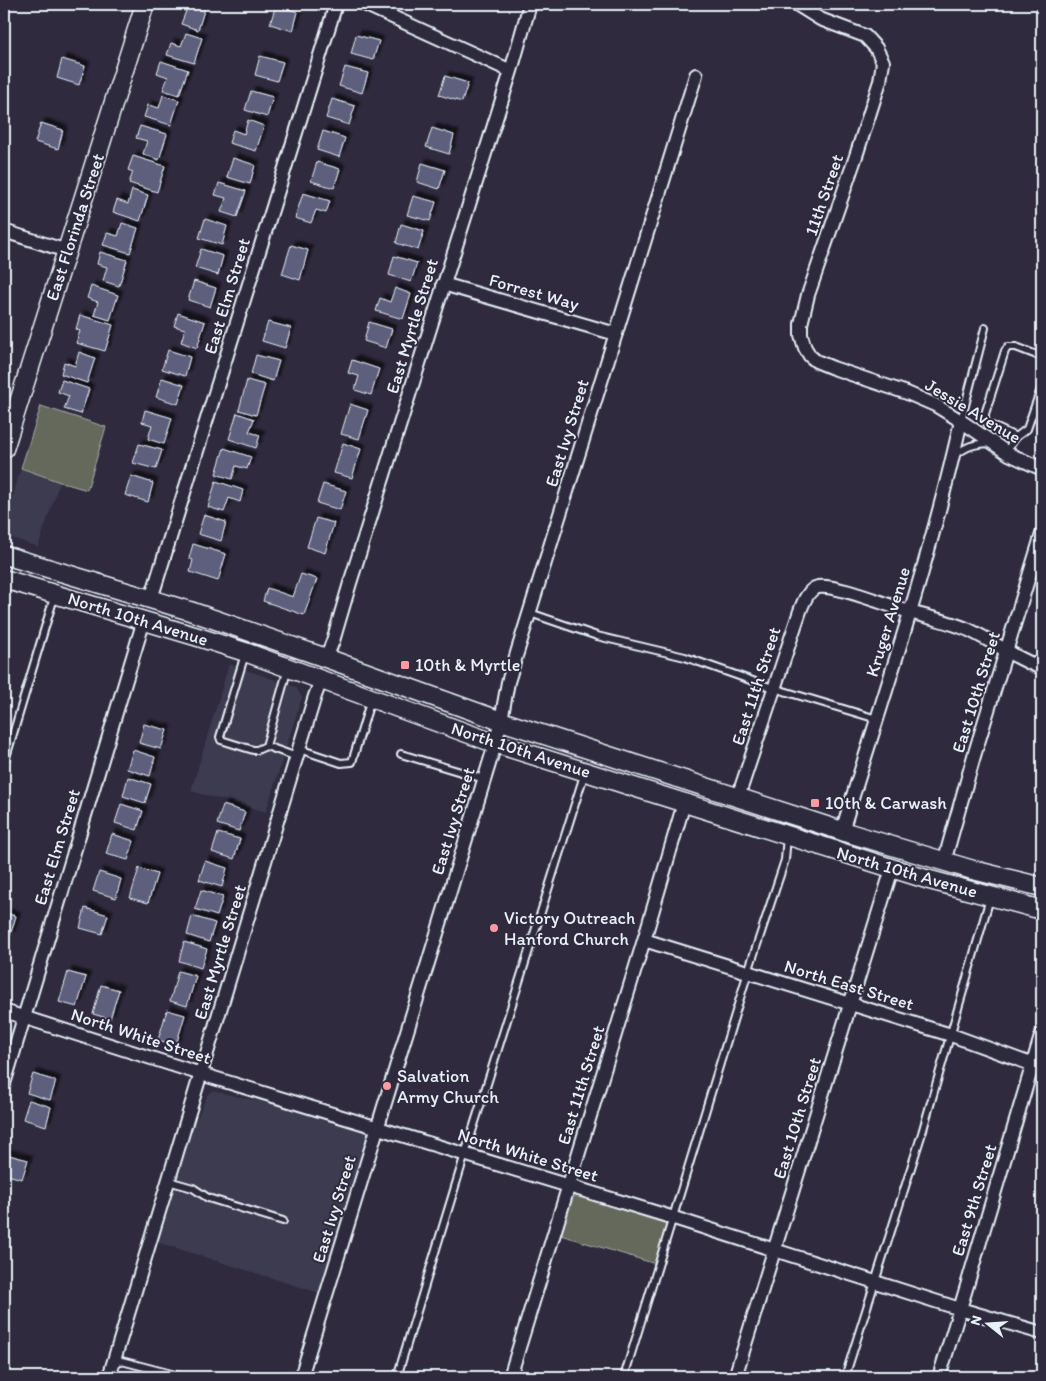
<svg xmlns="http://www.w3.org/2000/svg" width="1046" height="1381" font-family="Itim,sans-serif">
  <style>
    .built { fill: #3d3a50 }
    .green { fill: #65695c; stroke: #a6adaa }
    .building { fill: #5d5e7b; stroke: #e8f1f8; filter: url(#shadow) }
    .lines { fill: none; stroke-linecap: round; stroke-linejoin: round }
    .lane-casing { stroke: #e8f1f8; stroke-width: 10 }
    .street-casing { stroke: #e8f1f8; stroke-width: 16 }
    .secondary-casing { stroke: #e8f1f8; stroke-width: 21 }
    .lane { stroke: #2f2a3d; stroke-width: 6 }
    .street { stroke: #2f2a3d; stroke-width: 12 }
    .secondary { stroke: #2f2a3d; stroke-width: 18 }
    .poi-dot { fill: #ff9aa2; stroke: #2f2a3d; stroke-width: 2 }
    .labels { text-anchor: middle; stroke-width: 4; stroke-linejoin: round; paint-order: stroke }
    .street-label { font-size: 18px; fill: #e8f1f8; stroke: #2f2a3d }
    .poi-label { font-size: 18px; fill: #e8f1f8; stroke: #2f2a3d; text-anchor: start }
  </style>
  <defs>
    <filter id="shadow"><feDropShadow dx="4.5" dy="-4.5" stdDeviation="1" flood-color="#0009"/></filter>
  </defs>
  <rect width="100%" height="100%" fill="#2f2a3d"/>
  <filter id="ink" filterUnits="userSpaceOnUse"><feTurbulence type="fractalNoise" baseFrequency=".02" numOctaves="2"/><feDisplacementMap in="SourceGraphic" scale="10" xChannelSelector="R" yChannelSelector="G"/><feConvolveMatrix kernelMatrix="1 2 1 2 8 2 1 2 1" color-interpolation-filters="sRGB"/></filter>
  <g filter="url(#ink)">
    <path class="built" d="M21 468 60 482 38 547 6 536 4 532V525Z
      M229 664 296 687 302 697 266 812 191 791Z
      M213 1091 378 1127 326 1295 150 1240 168 1181 208 1094Z"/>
    <path class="green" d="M41 406 106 427 87 490 60 482 21 468Z
      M569 1186 674 1218 659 1265 554 1233Z"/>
    <path class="building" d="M176 4H206L198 30 181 24 186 11 175 8Z
      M276 5 298 12 293 31 270 24Z
      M186 33 202 38 194 63 167 55 171 43 181 46Z
      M356 35 379 41 373 60 351 54Z
      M260 56 283 62 277 81 255 75Z
      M62 59 85 66 79 85 57 78Z
      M161 61 188 70 179 95 163 90 168 77 157 73Z
      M345 67 368 73 362 93 339 86Z
      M445 76 468 83 462 102 439 95Z
      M251 91 273 97 267 117 245 110Z
      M163 95 179 100 171 125 144 117 148 105 159 108Z
      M332 99 355 106 349 125 326 118Z
      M248 120 264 126 256 151 229 143 233 130 244 134Z
      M41 123 63 130 58 149 35 142Z
      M140 126 167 134 159 160 143 154 147 141 136 138Z
      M432 128 454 135 449 154 426 147Z
      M323 131 345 138 339 157 317 150Z
      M133 156 165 166 157 192 129 183 133 172 128 170Z
      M233 158 255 165 250 184 227 177Z
      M317 162 340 169 334 188 311 181Z
      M422 163 445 170 439 189 417 182Z
      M219 183 246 191 237 217 221 212 226 198 215 195Z
      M132 190 148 195 140 221 113 212 117 200 128 204Z
      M303 193 330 201 326 213 316 210 311 223 295 218Z
      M413 196 436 202 430 221 407 215Z
      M205 219 227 226 222 245 199 238Z
      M122 223 138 228 130 253 103 245 107 233 118 236Z
      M401 224 424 231 418 250 396 243Z
      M291 245 308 250 300 280 282 274Z
      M201 249 223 256 218 275 195 268Z
      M100 252 127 260 119 286 103 281 107 267 97 264Z
      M394 256 417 263 411 282 389 275Z
      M194 281 216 288 210 307 188 300Z
      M91 286 118 295 110 320 94 315 98 302 87 298Z
      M395 288 411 294 403 319 376 311 380 298 390 302Z
      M178 313 205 322 197 348 181 342 185 329 174 326Z
      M80 315 113 325 105 351 76 343 80 331 76 329Z
      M268 322 291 328 285 348 262 341Z
      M369 322 392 329 386 348 364 341Z
      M168 350 190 357 185 376 162 369Z
      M79 352 95 358 87 383 61 374 64 362 75 366Z
      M256 355 279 361 273 381 251 374Z
      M352 360 379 369 371 395 355 390 359 376 348 373Z
      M162 378 184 385 178 404 156 397Z
      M62 380 89 389 81 414 64 409 69 396 58 392Z
      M247 380 265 385 256 415 239 410Z
      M350 404 368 410 359 439 341 434Z
      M145 410 172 418 164 444 148 439 152 425 142 422Z
      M237 413 254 419 249 432 260 435 256 448 229 439Z
      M343 443 361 449 352 478 334 473Z
      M139 444 162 450 156 469 133 463Z
      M224 448 251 457 247 469 236 466 232 479 216 474Z
      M131 476 153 483 148 502 125 495Z
      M216 481 243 490 240 502 229 498 224 512 208 507Z
      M323 484 346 491 340 510 317 503Z
      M204 515 226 522 221 541 198 534Z
      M316 518 334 523 325 553 307 547Z
      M193 544 226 554 218 581 190 572 193 560 189 558Z
      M301 574 317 579 304 615 263 601 267 588 293 597Z
      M144 724 167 730 161 749 139 743Z
      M133 750 155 757 150 776 127 769Z
      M128 777 151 784 145 803 123 796Z
      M121 804 143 811 137 830 115 823Z
      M223 805 245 812 239 831 217 824Z
      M218 833 240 839 234 859 212 852Z
      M112 834 134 841 128 860 106 854Z
      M205 861 227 868 222 887 199 880Z
      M139 868 157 874 148 903 130 898Z
      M99 872 121 879 116 898 93 891Z
      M201 890 223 897 217 916 195 909Z
      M85 908 108 915 102 934 80 928Z
      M4 913 16 916 10 936 4 934Z
      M192 916 215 923 209 942 187 935Z
      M184 942 207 949 201 968 179 961Z
      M178 971 196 976 187 1006 170 1001Z
      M68 972 86 977 77 1007 59 1002Z
      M101 985 119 990 110 1019 93 1014Z
      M167 1010 185 1015 176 1045 158 1040Z
      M33 1074 56 1081 50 1100 27 1093Z
      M29 1100 51 1107 46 1126 23 1119Z
      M5 1154 28 1160 22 1179 4 1174V1159Z"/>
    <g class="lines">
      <g class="lane-casing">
        <path id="lane" d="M961 421 985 328
          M1016 437 988 424 985 420V414L1005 351 1008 347H1016L1042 357
          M1006 452 1016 437 1027 429 1042 386
          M953 456C968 446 972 444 990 443
          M530 613 597 636 685 657 767 686 877 719
          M245 654 220 737 221 740 253 750H257L266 746 297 757
          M266 746 288 668
          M299 749 341 763 352 762 371 699
          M401 754 484 779
          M4 764 55 594
          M168 1181 193 1188 208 1198 283 1221
          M114 1359 183 1377
          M397 1377 465 1154 585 772
          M624 1377 748 972 785 860 787 836
          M845 1377 922 1133 990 898"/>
      </g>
      <g class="street-casing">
        <path id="street" d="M364 4 511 71
          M796 4 820 19 865 36 876 48 883 62 880 81 856 156 808 295 801 324V335L805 348 810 356 816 361 833 368 907 393 935 405 961 421 1009 454 1042 469
          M4 231 67 251
          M443 284 616 334
          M151 599 336 4
          M326 658 333 641 350 583 511 71 530 4
          M738 797 800 611C803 603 808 589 818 587 836 584 889 606 910 612 930 618 952 622 971 631 996 643 1016 659 1042 668
          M842 831C884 695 930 560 961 421
          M944 862 974 756 1042 534
          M644 940 951 1035 1042 1068
          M4 1011 201 1074 674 1218 960 1309 1042 1333
          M4 1084 144 620
          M109 1377 315 696 321 680
          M301 1377 493 751 501 721 508 682 696 75
          M510 1377 644 940 684 803
          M735 1377 892 869
          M939 1377 960 1309 1042 1033"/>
      </g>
      <g class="secondary-casing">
        <path id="secondary" d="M4 449 145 4
          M4 555 190 611 326 658 501 721 842 831 973 870 1042 887
          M4 579 198 637 245 652 494 743 926 879 1042 910"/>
      </g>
      <use href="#lane" class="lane"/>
      <use href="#street" class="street"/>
      <use href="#secondary" class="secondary"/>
    </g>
  </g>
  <g class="poi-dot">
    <rect x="400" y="660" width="10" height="10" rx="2.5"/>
    <rect x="810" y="798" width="10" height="10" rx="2.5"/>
    <circle cx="494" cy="928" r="5"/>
    <circle cx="387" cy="1086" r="5"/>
  </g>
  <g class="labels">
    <g class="street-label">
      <text transform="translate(824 195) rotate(-71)" y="6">11th Street</text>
      <text transform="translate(75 227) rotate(-72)" y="6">East Florinda Street</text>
      <text transform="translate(534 292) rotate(16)" y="6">Forrest Way</text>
      <text transform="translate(227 296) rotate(-73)" y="6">East Elm Street</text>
      <text transform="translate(412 326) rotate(-73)" y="6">East Myrtle Street</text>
      <text transform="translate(973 411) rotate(31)" y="6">Jessie Avenue</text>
      <text transform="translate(567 433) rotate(-73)" y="6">East Ivy Street</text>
      <text transform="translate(138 619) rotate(17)" y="6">North 10th Avenue</text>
      <text transform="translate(888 622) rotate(-73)" y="6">Kruger Avenue</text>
      <text transform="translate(756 686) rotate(-72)" y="6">East 11th Street</text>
      <text transform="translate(976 692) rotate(-73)" y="6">East 10th Street</text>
      <text transform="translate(521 750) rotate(18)" y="6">North 10th Avenue</text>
      <text transform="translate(453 821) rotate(-73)" y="6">East Ivy Street</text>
      <text transform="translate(57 847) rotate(-73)" y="6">East Elm Street</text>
      <text transform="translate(907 872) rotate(16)" y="6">North 10th Avenue</text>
      <text transform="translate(220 952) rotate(-73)" y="6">East Myrtle Street</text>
      <text transform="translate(849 985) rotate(17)" y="6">North East Street</text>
      <text transform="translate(141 1036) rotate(18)" y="6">North White Street</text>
      <text transform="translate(581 1085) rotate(-73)" y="6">East 11th Street</text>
      <text transform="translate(797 1118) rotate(-73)" y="6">East 10th Street</text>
      <text transform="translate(528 1155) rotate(17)" y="6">North White Street</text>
      <text transform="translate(974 1200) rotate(-73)" y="6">East 9th Street</text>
      <text transform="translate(334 1209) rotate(-73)" y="6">East Ivy Street</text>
    </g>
    <g class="poi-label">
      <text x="415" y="671">10th &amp; Myrtle</text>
      <text x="825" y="809">10th &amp; Carwash</text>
      <text x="504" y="924">Victory Outreach<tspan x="504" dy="21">Hanford Church</tspan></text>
      <text x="397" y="1082">Salvation<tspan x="397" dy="21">Army Church</tspan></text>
    </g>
  </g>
  <rect width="1046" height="1381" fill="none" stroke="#2f2a3d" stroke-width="20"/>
  <rect x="10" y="10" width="1026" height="1361" fill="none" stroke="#e8f1f8" stroke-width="2" filter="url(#ink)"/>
  <g transform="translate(988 1324) rotate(287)" stroke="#2f2a3d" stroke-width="4" paint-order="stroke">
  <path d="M0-4L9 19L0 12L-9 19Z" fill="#e8f1f8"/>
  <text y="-8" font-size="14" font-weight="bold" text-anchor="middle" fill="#e8f1f8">N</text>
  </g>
</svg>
